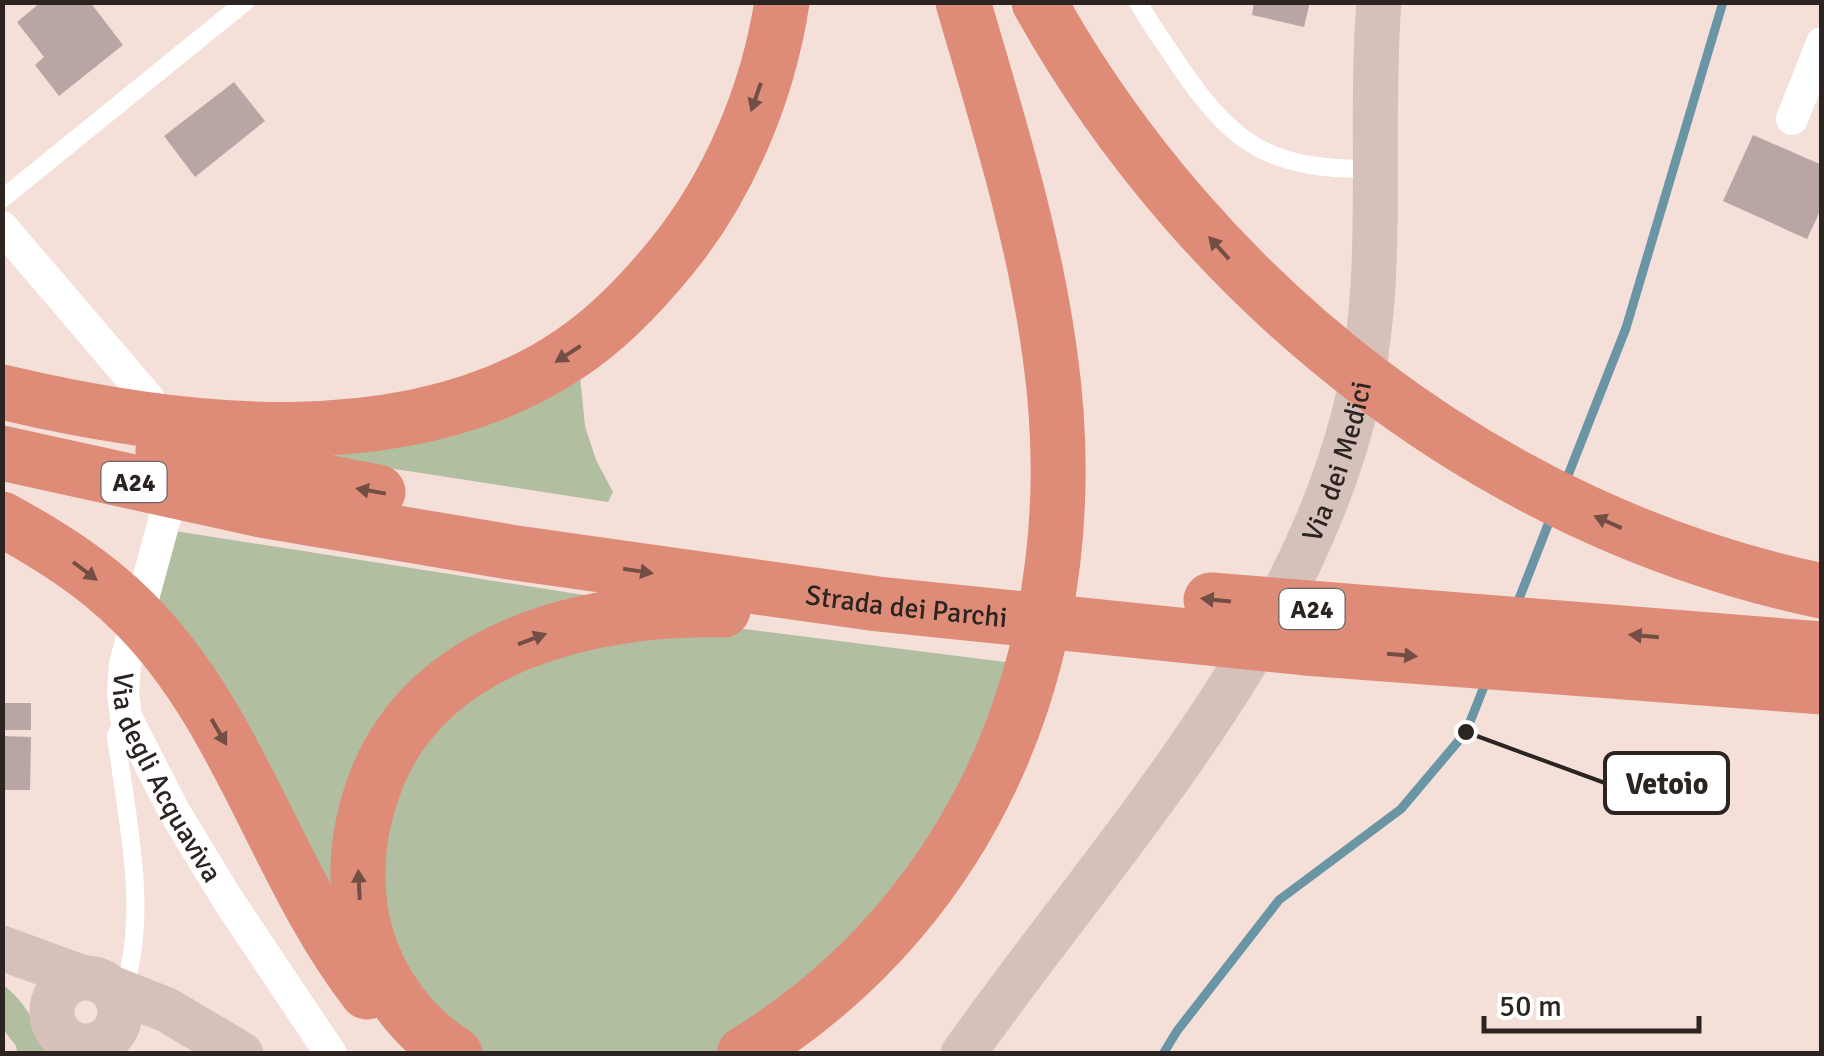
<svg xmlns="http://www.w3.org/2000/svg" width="1824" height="1056" font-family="Signika,sans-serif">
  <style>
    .green { fill: #b1bea0 }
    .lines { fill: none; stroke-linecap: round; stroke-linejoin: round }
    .stream { stroke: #6a95a4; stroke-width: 9 }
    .building { fill: #b9a5a4 }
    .lane { stroke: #fff; stroke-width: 18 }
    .street { stroke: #fff; stroke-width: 32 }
    .secondary { stroke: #d6c0ba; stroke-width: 45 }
    .highway { stroke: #de8c78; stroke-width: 55 }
    .oneway { fill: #734e44 }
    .labels { text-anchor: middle; stroke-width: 8; stroke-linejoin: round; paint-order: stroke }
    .shield { fill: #fff; stroke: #6b6664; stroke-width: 2.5 }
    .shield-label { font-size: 25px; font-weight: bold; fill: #2b2421 }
    .street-label { font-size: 28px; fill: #2b2421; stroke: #fff }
    .leader { fill: none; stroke: #2b2421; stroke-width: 4 }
    .callout-dot { fill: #2b2421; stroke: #fff; stroke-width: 4 }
    .callout { fill: #fff; stroke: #2b2421; stroke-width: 4 }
    .callout-label { font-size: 30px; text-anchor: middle; font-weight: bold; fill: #2b2421 }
  </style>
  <rect width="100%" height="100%" fill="#f4e0d9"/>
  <path class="green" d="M579 367 585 426 596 460 613 492 608 502 304 455Z
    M175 531 616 600 429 681 347 927 152 606Z
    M653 629H744L1013 663 996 719 908 889 718 1053 475 1054 415 1006 371 898 386 794 416 740 521 661Z
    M2 984C26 1002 38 1026 46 1053H17L16 1046 3 1029Z"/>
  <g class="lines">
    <path class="stream" d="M1565 483 1626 328 1723 2
      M1517 604 1551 517
      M1163 1054 1177 1031 1279 900 1401 809 1466 732 1487 679"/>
  </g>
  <path class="building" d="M41 2H90L123 45 59 96 35 65 44 57 17 22Z
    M1254 2H1310L1304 27 1252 15Z
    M234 82 265 121 195 177 164 136Z
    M1753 135 1822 165V207L1807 239 1723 201Z
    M2 703H31V730H2Z
    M2 736 31 737 30 790H2Z"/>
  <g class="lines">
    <path class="lane" d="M1138 2C1149 23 1164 42 1176 61 1234 147 1270 170 1375 169
      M2 199 245 2
      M123 991C150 914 126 815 116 736L123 719 127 726"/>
    <g class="street">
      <path d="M1792 119 1822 43"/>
      <path id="s1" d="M2 227 149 399 166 432 171 470 168 507 125 664 123 692 126 717 174 811 228 900 331 1054"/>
      <path d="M62 1036 65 1054"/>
    </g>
    <g class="secondary">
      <path d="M2 948 81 977"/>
      <circle cx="86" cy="1012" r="34"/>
      <path d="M111 988 167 1010 241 1054"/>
      <path id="s2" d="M963 1054C1104 854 1290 659 1353 418 1389 282 1368 140 1379 2"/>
    </g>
    <g class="highway">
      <path d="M1039 2C1203 296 1491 522 1822 591"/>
      <path d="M2 392C179 434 408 462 568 355 608 329 642 293 672 256 729 186 768 93 782 2"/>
      <path d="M163 451 378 492"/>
      <path id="s3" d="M2 453 266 511 516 553 878 604 1305 648 1822 687"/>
      <path d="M2 519C49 545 94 573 132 611 240 717 276 875 367 992"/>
      <path d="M1211 600 1822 649"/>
      <path d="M455 1054C405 1023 371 970 361 913 354 869 359 827 374 786 424 646 590 607 723 610"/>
      <path d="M744 1054C988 903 1089 633 1050 355 1034 235 997 119 963 2"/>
    </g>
  </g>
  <defs><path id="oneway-solid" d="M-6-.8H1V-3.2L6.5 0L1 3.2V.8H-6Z" transform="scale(2.5)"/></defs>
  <g class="oneway">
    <use href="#oneway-solid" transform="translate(756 97) rotate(109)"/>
    <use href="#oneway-solid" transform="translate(1219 248) rotate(-132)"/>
    <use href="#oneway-solid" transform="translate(568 354) rotate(147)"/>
    <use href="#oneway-solid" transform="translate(371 491) rotate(-170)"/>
    <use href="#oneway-solid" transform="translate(1608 522) rotate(-156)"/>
    <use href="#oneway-solid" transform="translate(85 571) rotate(37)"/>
    <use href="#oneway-solid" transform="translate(638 571) rotate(9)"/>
    <use href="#oneway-solid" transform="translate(1216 600) rotate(-174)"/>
    <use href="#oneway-solid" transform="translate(1644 636) rotate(-175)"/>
    <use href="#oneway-solid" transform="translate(532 639) rotate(-21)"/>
    <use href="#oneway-solid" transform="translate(1402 655) rotate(5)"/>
    <use href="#oneway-solid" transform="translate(219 732) rotate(60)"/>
    <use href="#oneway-solid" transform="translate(359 885) rotate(-93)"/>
  </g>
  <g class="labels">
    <g class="shield">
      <rect x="101.5" y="462" width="65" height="40" rx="8"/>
      <rect x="1279.5" y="589" width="65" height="40" rx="8"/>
    </g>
    <g class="shield-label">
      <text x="134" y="491">A24</text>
      <text x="1312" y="618">A24</text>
    </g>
    <g class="street-label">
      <text dy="10" stroke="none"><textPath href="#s2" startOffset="705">Via dei Medici</textPath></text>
      <text dy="10" stroke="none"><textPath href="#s3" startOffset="918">Strada dei Parchi</textPath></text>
      <text dy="10" stroke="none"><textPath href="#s1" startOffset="625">Via degli Acquaviva</textPath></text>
    </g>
  </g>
  <path class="leader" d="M1466 732L1605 783"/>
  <circle class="callout-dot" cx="1466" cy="732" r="10"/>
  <rect class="callout" x="1605" y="753" width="123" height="60" rx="10"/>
  <g class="callout-label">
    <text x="1667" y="794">Vetoio</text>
  </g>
  <rect width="1824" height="1056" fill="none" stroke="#2b2421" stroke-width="10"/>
  <path d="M1484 1016v15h215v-15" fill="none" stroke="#2b2421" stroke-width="5"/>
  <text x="1499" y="1016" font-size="30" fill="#2b2421" stroke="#ffffff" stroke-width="8" paint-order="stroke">50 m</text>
</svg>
